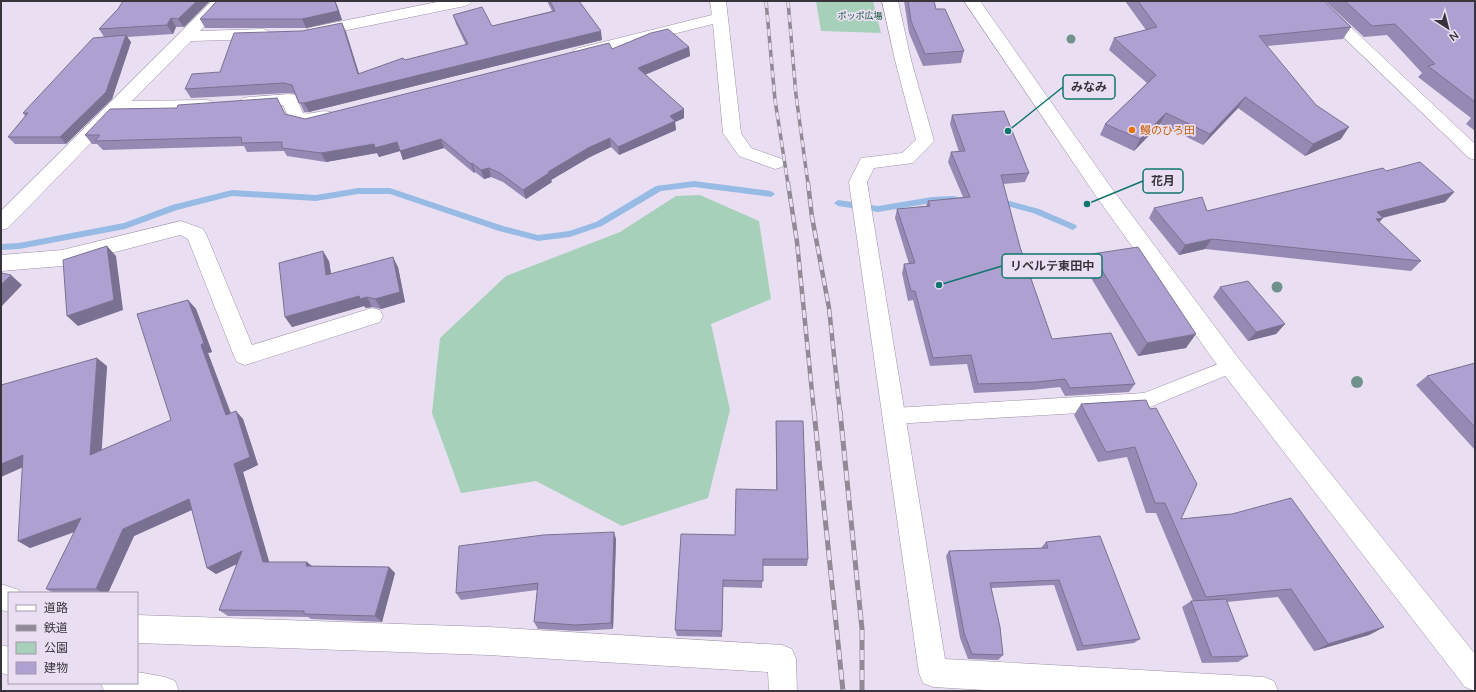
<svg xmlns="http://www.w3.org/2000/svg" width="1476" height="692" font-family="Mulish,'Noto Sans JP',sans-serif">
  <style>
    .green { fill: #a6d0ba }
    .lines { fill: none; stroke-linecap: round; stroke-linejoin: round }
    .stream { fill: #97bbe4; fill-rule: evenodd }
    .lane-casing { stroke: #9c92a4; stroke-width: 1 }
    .street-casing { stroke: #9c92a4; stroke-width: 1 }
    .secondary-casing { stroke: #9c92a4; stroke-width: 1 }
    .lane { fill: #fff; fill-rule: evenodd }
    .street { fill: #fff; fill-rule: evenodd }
    .secondary { fill: #fff; fill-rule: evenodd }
    .rail-far2-casing { stroke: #918996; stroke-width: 3.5 }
    .rail-far1-casing { stroke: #918996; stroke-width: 4.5 }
    .rail-casing { stroke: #918996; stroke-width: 5 }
    .rail-far2 { stroke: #eadff2; stroke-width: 2.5; stroke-dasharray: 7; stroke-linecap: butt }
    .rail-far1 { stroke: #eadff2; stroke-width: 3; stroke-dasharray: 8; stroke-linecap: butt }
    .rail { stroke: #eadff2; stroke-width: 3.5; stroke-dasharray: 10; stroke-linecap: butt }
    .tree { fill: #71928c }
    .wall { fill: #968ab4 }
    .shaded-wall { fill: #7a7192 }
    .building { fill: #aea1d1; stroke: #7a7192 }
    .food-dot { fill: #e8710a; stroke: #eadff2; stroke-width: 1.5 }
    .labels { text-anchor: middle; stroke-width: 3.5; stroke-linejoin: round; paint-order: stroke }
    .far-park-label { font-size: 9px; fill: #0e5338; stroke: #eadff2 }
    .food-label { font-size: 11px; fill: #c56008; stroke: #eadff2; text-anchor: start }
    .leader { fill: none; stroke: #0f766e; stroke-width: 1.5 }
    .callout-dot { fill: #0f766e; stroke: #eadff2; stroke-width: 1.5 }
    .callout { fill: #eadff2; stroke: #0f766e; stroke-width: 1.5 }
    .callout-label { font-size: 12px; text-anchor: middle; font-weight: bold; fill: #38343b }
  </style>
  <rect width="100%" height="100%" fill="#eadff2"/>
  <path class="green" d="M816 1H873L881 33 821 31Z
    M700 195 759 221 771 299 711 324 730 410 708 498 622 526 536 481 461 493 432 413 440 338 506 276 620 232 676 196Z"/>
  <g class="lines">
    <path class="stream" d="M694 181 771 191 775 194 771 197 694 187 661 191 602 226 570 237 538 241 499 231 390 194H358L316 201 232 196 177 210 125 229 19 249 1 250V244L19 243 124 223 172 205 232 190 316 195 358 188H390L503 226 538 235 569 231 596 222 656 186Z
      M954 196 957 197 958 199 957 201 932 203 878 212 838 206 834 203 838 200 878 206 932 197Z
      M995 197 1039 209 1076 225 1077 227 1073 230 1033 213 992 202 991 200Z"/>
    <g class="lane-casing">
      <path id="lane" d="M1231 359 1237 361 1240 366 1237 371 1145 409 894 424 888 421 885 416 888 411 894 408 1144 393Z"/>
    </g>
    <g class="street-casing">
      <path id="street" d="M212 1H229L200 31 263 29 269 31 271 34 269 37 263 39 191 41 132 101 206 100 212 101 215 105 212 109 206 110 121 112 8 228 1 230V211Z
        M442 1H473L470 4 465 6 313 37 307 35 305 32 307 29 313 27Z
        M710 1H726L741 133 751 148 782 159 784 163 782 167 775 169 739 156 723 133 713 24 581 57 575 55 573 52 575 49 712 15Z
        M882 1H898L911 60 934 141 913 163 874 168 867 182 945 659 1264 677 1274 681 1278 691H1002L933 687 923 683 919 673 849 182 861 158 902 153 916 140 895 60Z
        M1306 1H1323L1475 144V160L1469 158Z
        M289 94 295 95 303 113C313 115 321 109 331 112L334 116 331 120 309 126 290 121 283 105 249 107 243 106 240 102 243 98 249 97Z
        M181 221 203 229 206 234 252 345 372 308 380 310 383 316 380 322 245 365 237 362 234 356 188 239 180 235 62 266 1 271V255L62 250Z
        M1 584 19 590 20 593H9V612L1 610Z
        M137 615 488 627 782 645 792 649 796 659 797 691H769L768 672 488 655 137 643Z"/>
    </g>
    <g class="secondary-casing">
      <path id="secondary" d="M964 1H980L1110 186 1239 359 1475 654V691L1465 687 1223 373 1096 196Z
        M1 645 9 647V675L1 673Z
        M137 672 165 677 175 681 179 691H104L101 683H137Z"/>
    </g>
    <use href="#lane" class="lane"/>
    <use href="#street" class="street"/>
    <use href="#secondary" class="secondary"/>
    <g class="rail-far2-casing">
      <path id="rail-far2" d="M766 1 775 100 788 184
        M788 1 796 95 808 184"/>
    </g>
    <g class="rail-far1-casing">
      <path id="rail-far1" d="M788 183 797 242 814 412
        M808 183 812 217 829 308 840 412"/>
    </g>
    <g class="rail-casing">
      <path id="rail" d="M814 411 843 691
        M840 411 862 629V691"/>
    </g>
    <use href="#rail-far2" class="rail-far2"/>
    <use href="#rail-far1" class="rail-far1"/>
    <use href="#rail" class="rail"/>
  </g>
  <g class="tree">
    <circle cx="1071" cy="39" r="4.5"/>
    <circle cx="1277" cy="287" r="5.5"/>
    <circle cx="1357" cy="382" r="6"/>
  </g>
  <path class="wall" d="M123 1H210L184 27H176L173 34 127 37 131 42 112 99 66 144H15L8 137 25 116 23 113 104 37 99 29 118 9Z
    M547 1H579L602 40 309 112H304L296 94 289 93 191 98 185 89 220 72 346 32 359 74 405 60 466 45 456 24 453 15 492 26 552 11Z
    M904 1H934L936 9 964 51 961 63 923 66 909 33Z
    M1125 1H1324L1351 27 1343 39 1267 46 1341 139 1305 156 1238 108 1203 145 1160 124 1134 151 1100 135 1105 124 1147 83 1109 50 1114 38 1146 30Z
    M1325 1H1475V131L1466 124 1471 118 1418 77 1422 73 1387 35 1364 37Z
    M337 5 342 20 306 28H205L200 19Z
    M689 47 690 56 645 75 684 109V118L675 122 676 130 619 155 611 147 590 157 551 180 552 182 526 199 503 182 491 177 484 179 475 172 474 173 444 148 403 160 400 151 379 157 377 153 326 162 287 156 284 151 247 152 244 146 103 150 97 144H92L85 135 177 108 277 98 285 114 305 119 612 49Z
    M952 115 1029 173 1025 182 1003 184 1020 247 1052 339 1135 384 1129 392 1065 396 1060 387 1032 390 974 393 967 364 930 366 913 300 908 301 902 273 904 264H909L895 218 897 209 926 206 928 201 963 197 948 162 951 152H959L950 124Z
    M1386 171 1454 192 1445 202 1383 218 1379 222 1421 261 1411 271 1205 249 1179 255 1149 218 1154 208 1207 211Z
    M1092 254 1186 348 1138 356 1085 268Z
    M329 261 331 274 398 267 405 302 381 309 372 307 366 308 364 306 292 327 285 317Z
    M1220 287 1285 324 1276 334 1248 341 1213 297Z
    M188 300 196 309 212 352 208 353 231 413 243 419 258 465 243 472 269 562H307L312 566 389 567 395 573 382 622 311 619 308 617 228 616 219 610 237 564 216 574 207 568 192 510 134 536 108 593H54L46 589 75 532 30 548 18 541 107 366 101 450 171 420Z
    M1475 363V450L1416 385 1427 376Z
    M1146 400 1181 519 1384 627 1369 635 1314 651 1278 597 1227 602 1248 656 1238 662 1202 663 1182 607 1191 601H1193L1156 513H1146L1127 457 1098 462 1074 415 1081 404Z
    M776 421 808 559 807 566H763L762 588 723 587 722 637 677 636 675 630 735 535 776 490Z
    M616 539 613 629 578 631 538 629 534 622 537 590 461 600 456 593Z
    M1046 542 1140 639 1134 643 1077 651 1054 585 991 588 1003 655 998 660 968 659 960 638 946 556 949 551 1041 548Z"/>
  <path class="shaded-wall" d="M197 1H210L184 27 178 19Z
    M335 1 337 5 342 20 306 28 302 19Z
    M171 18 176 27 173 34 167 25Z
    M342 23 346 32 362 83 358 74Z
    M601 31 602 40 309 112 304 103Z
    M126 35 131 42 112 99 66 144 60 137Z
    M689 47 690 56 639 77 638 68Z
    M1245 97 1238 108 1203 145 1210 134Z
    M684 109V118L675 122 676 130 619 155 618 147 670 116Z
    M1166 113 1160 124 1134 151 1140 139Z
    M1349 127 1341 139 1305 156 1313 144Z
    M610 138 611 147 590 157 551 180 552 182 526 199 523 190 548 172 588 148Z
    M441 139 444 148 403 160 400 151 379 157 377 153 326 162 321 153 374 144Z
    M472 163 475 172 474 173 471 164Z
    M489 168 491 177 484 179 481 170Z
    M1454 192 1445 202 1368 221 1377 212Z
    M1383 218 1374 228 1376 219Z
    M1212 239 1205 249 1179 255 1185 245Z
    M107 246 116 256 123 310 78 326 67 316Z
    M323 251 329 261 333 285 326 275Z
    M393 257 398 267 405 302 381 309 375 299Z
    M11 275 22 285 1 307V285Z
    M359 296 367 297 372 307 366 308 364 306 292 327 285 317Z
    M188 300 196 309 212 352 208 353 234 423 226 415 201 345Z
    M1285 324 1276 334 1248 341 1256 332Z
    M1196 334 1186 348 1138 356 1147 343Z
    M97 358 107 366 101 462 90 455Z
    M236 411 243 419 258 465 243 472 271 568 263 562 234 464Z
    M23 455 35 462 1 477V464Z
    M189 499 198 507 134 536 108 593H103L96 589 123 529Z
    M81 518 92 525 30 548 18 541Z
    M614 532 616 539 613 629 611 623Z
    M242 551 251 557 216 574 207 568Z
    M307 562 315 569 306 566Z
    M389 567 395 573 382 622 375 616Z
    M1384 627 1369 635 1314 651 1328 644Z"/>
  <path class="building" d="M123 1H197L178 19 171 18 167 25 99 29 118 9Z
    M217 1H335L338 11 302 19H200Z
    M550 1H579L601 31 304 103H299L292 85 284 83 185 89 192 74 220 72 234 33 302 31 342 23 358 74 403 58 405 60 468 44 453 15 482 7 492 26 555 11Z
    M908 1H934L936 9H945L964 51 925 54 911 21Z
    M1138 1H1324L1351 27 1259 36 1316 105 1349 127 1313 144 1245 97 1210 134 1166 113 1140 139 1105 124 1156 75 1114 38 1157 27Z
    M1345 1H1475V102L1428 66 1435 64 1395 24 1372 26Z
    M668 29 689 47 638 68 684 109 670 116 675 121 618 147 610 138 588 148 548 172 549 173 523 190 500 173 489 168 481 170 472 163 471 164 441 139 400 151 397 142 375 148 374 144 321 153 282 148V142L242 143 241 137 95 141 100 135H85L110 109 177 108 178 105 277 98 285 114 305 119 609 43 612 49 651 33Z
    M126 35 106 92 60 137H8L28 113H23L93 38Z
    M1004 111 1029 173 1001 175 1020 247 1052 339 1111 333 1135 384 1070 388 1065 379 1037 382 978 384 971 355 933 358 915 291H911L904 264 915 263 897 209 930 206 928 201 970 197 951 152 965 151 952 115Z
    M1420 162 1454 192 1377 212 1383 218 1376 219 1421 261 1212 239 1185 245 1154 208 1202 197 1207 211 1383 168 1386 171Z
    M107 246 114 300 67 316 63 260Z
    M1138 247 1196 334 1147 343 1092 254Z
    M323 251 326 275 393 257 400 292 375 299 367 297 360 299 359 296 285 317 279 263Z
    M1 273 11 275 1 285Z
    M1248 281 1285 324 1256 332 1220 287Z
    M188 300 204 343 201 345 226 415 236 411 250 457 234 464 263 562H307L306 566 389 567 375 616 304 614V611L219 610 242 551 207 568 189 499 123 529 96 589H46L81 518 18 541 23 455 1 464V385L97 358 90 455 171 420 137 314Z
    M1475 363V427L1427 376Z
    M1146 400 1150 409 1156 408 1197 484 1181 519 1232 514 1291 498 1384 627 1328 644 1291 589 1206 597 1165 503H1155L1135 447 1106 452 1081 404Z
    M776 421H803L808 559H763V581L723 580 722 631 675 630 681 534 735 535 736 489 777 490Z
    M614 532 611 623 575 625 534 622 538 583 456 593 459 546 543 535Z
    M1100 536 1140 639 1083 646 1059 580 990 583 1000 627 1003 655 972 654 964 633 949 551 1048 548 1046 542Z
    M1226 599 1248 656 1212 657 1191 601Z"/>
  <circle class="food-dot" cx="1132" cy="130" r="4"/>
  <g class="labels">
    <g class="far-park-label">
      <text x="860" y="19">ポッポ広場</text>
    </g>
    <g class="food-label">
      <text x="1140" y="134">鰻のひろ田</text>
    </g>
  </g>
  <path class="leader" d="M1008 131L1063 87M1087 204L1143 181M939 285L1002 266"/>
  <g class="callout-dot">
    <circle cx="1008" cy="131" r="4"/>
    <circle cx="1087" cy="204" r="4"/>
    <circle cx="939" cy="285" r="4"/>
  </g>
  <g class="callout">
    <rect x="1063" y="75" width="52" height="24" rx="4"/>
    <rect x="1143" y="169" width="40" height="24" rx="4"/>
    <rect x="1002" y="254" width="100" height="24" rx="4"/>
  </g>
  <g class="callout-label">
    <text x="1089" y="91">みなみ</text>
    <text x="1163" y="185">花月</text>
    <text x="1052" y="270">リベルテ東田中</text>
  </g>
  <rect width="1476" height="692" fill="none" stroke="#38343b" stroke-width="4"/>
  <rect x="8" y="592" width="130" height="92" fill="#eadff2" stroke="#a39ba9"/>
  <rect x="16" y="605" width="20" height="6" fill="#ffffff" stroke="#a39ba9"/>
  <text x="44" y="612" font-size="12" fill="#38343b">道路</text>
  <rect x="16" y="625" width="20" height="6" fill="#918996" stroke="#a39ba9"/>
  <text x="44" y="632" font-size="12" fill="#38343b">鉄道</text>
  <rect x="16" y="642" width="20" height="12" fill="#a6d0ba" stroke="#a39ba9"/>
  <text x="44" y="652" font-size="12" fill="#38343b">公園</text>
  <rect x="16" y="662" width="20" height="12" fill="#aea1d1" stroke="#a39ba9"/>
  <text x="44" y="672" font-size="12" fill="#38343b">建物</text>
  <g transform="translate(1448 28) rotate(144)" stroke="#eadff2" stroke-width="3" paint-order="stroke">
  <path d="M0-3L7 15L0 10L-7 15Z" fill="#38343b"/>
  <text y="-6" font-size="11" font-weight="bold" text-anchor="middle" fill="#38343b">N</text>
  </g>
</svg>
